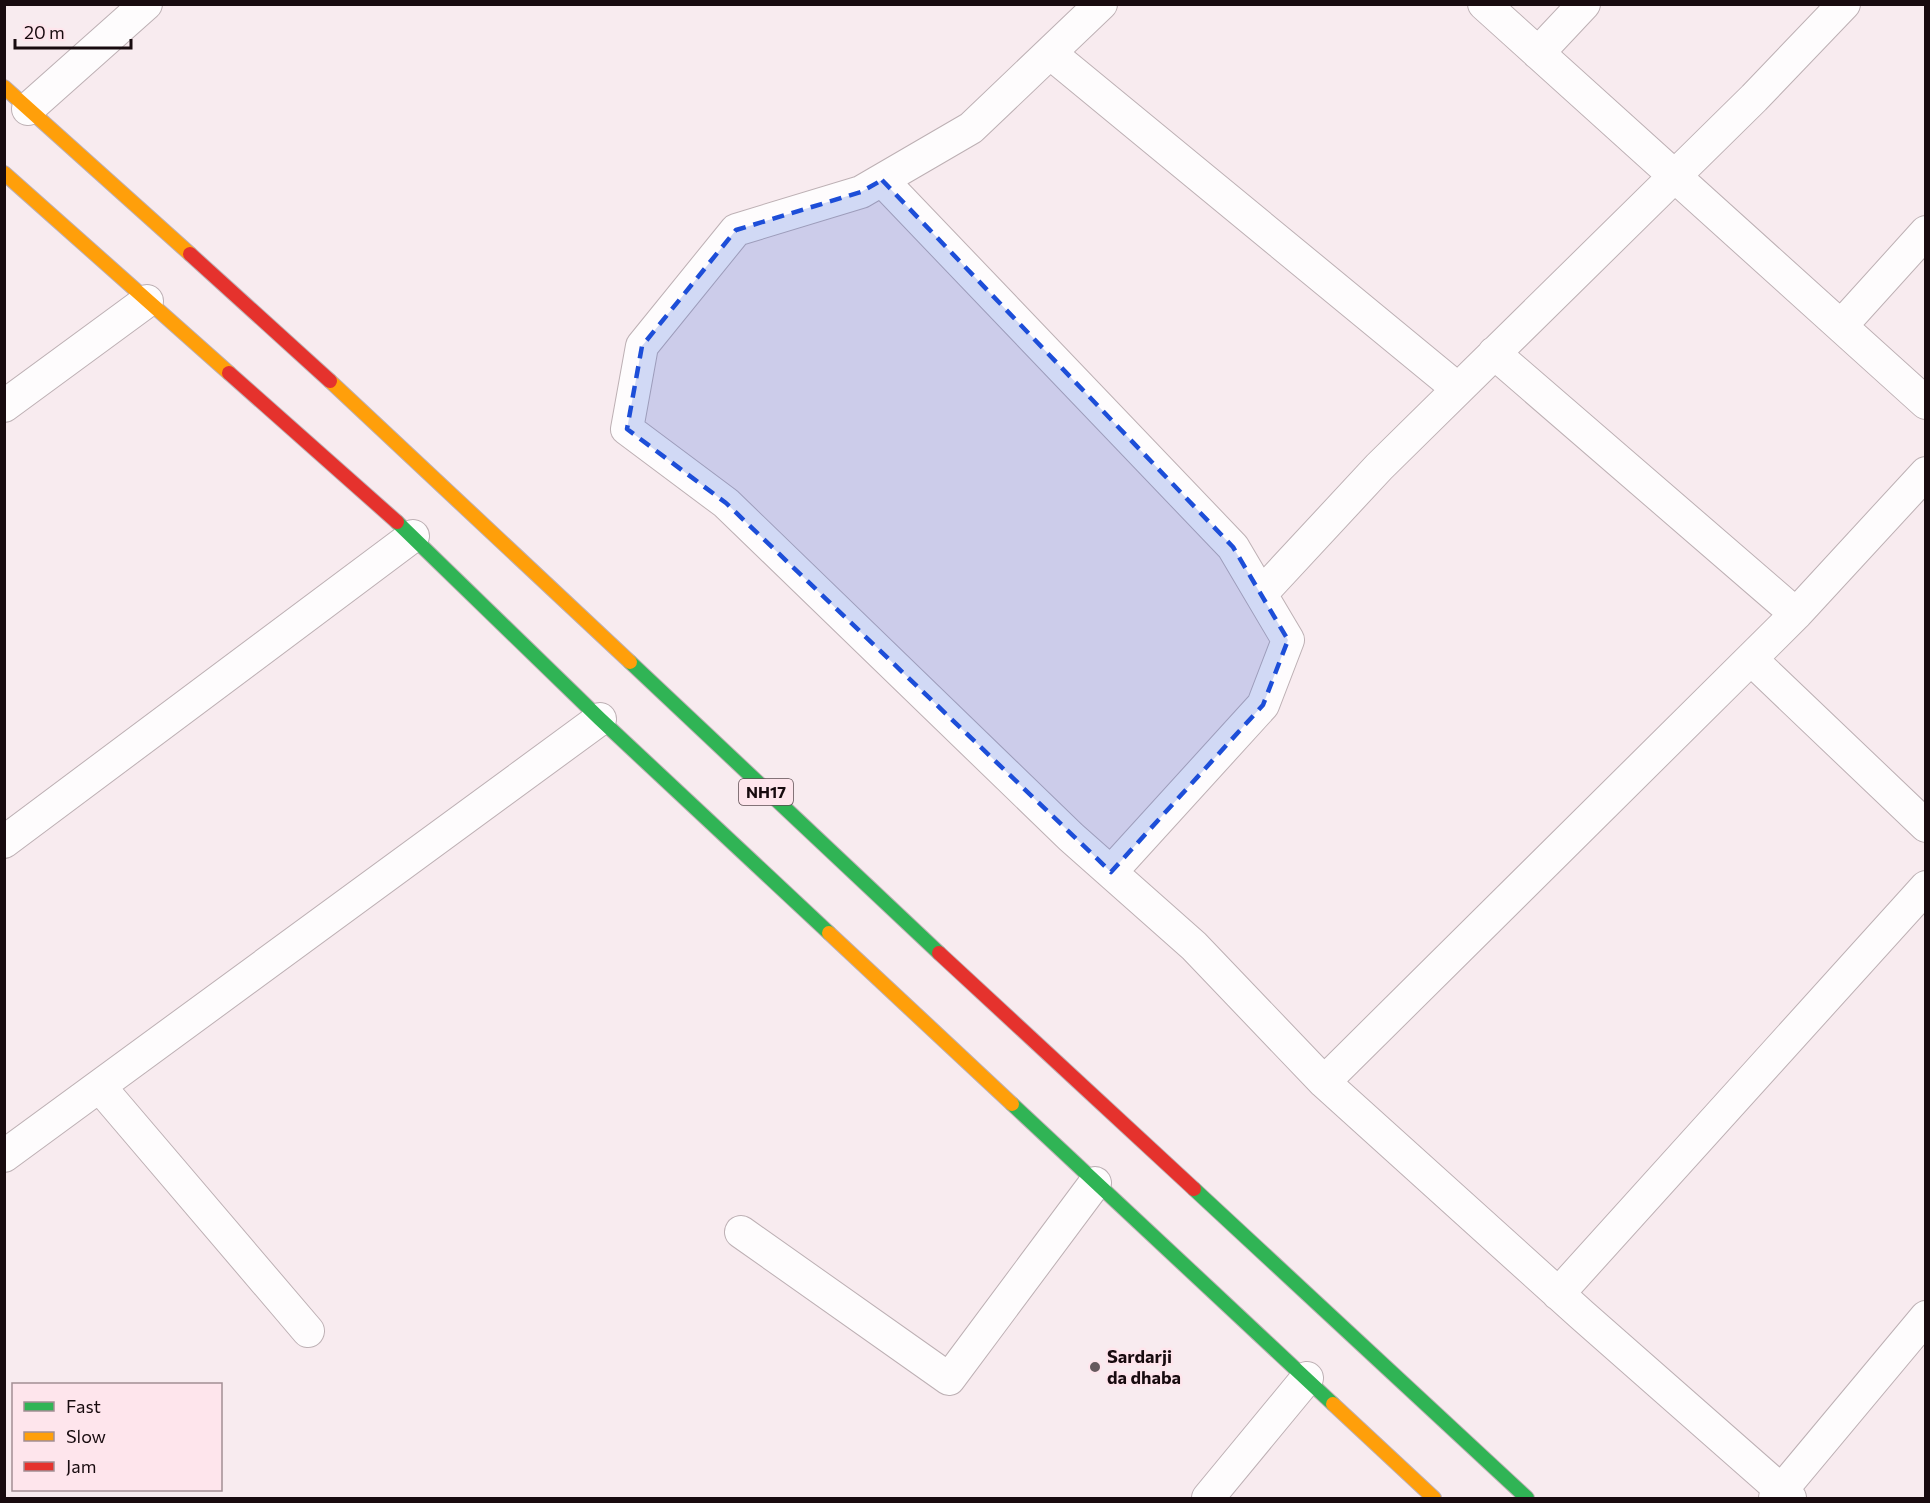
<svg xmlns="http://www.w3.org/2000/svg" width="1930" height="1503" font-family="Commissioner,sans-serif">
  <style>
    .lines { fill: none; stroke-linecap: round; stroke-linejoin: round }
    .street-casing { stroke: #bdb0b4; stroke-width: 34 }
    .fast-casing { stroke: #bdb0b4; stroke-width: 16 }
    .slow-casing { stroke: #bdb0b4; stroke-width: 16 }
    .jam-casing { stroke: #bdb0b4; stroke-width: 16 }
    .street { stroke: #fefcfd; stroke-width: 32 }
    .fast { stroke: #30b455; stroke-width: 14 }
    .slow { stroke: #ff9f0a; stroke-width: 14 }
    .jam { stroke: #e5322d; stroke-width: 14 }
    .marked { fill: #1d4ed8; fill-opacity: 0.2; stroke: #1d4ed8; stroke-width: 4.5; stroke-dasharray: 12 8; stroke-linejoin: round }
    .poi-dot { fill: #66595d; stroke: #fee5ec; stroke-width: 2 }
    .labels { text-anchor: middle; stroke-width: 5; stroke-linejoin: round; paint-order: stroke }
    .shield { fill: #fee5ec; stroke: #5d4c51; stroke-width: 1.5 }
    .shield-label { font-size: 16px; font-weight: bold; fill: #180b0f }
    .poi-label { font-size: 18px; font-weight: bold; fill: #180b0f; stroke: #fee5ec; text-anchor: start }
  </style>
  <rect width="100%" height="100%" fill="#f8ebef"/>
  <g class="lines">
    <g class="street-casing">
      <path id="street" d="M1101 4 971 128 861 192 736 230 642 346 627 429 726 503 1071 837 1194 946 1324 1082 1582 1315 1790 1498
        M1484 4 1926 403
        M1050 53 1458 389
        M1538 53 1584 4
        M28 109 146 4
        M882 180 1233 547 1288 640 1263 705 1111 872
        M1841 326 1926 232
        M1494 353 1796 614
        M4 406 147 301
        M1261 594 1379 467 1754 98 1844 4
        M1751 659 1926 826
        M4 842 413 536
        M1324 1082 1796 614 1926 473
        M100 1087 308 1331
        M4 1156 600 719
        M741 1232 949 1379 1095 1183
        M1558 1294 1926 887
        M1208 1498 1307 1378
        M1775 1498 1926 1317"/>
    </g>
    <g class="fast-casing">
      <path id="fast" d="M397 522 600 719 829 933
        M630 662 939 953
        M1012 1104 1333 1404
        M1194 1189 1527 1498"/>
    </g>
    <g class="slow-casing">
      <path id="slow" d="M4 87 190 254
        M4 173 229 373
        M330 381 630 662
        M829 933 1012 1104
        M1333 1404 1434 1498"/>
    </g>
    <g class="jam-casing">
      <path id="jam" d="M190 254 330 381
        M229 373 397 522
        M939 953 1194 1189"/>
    </g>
    <use href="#street" class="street"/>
    <use href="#fast" class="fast"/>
    <use href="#slow" class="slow"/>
    <use href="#jam" class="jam"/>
  </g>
  <path class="marked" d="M882 180 1233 547 1288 640 1263 705 1111 872 726 503 627 429 642 346 736 230 861 192Z"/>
  <circle class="poi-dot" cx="1095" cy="1367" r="6"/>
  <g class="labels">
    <rect class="shield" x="739" y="779" width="54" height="26" rx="4.5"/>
    <g class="shield-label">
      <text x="766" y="798">NH17</text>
    </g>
    <g class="poi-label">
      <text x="1107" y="1363">Sardarji<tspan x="1107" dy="21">da dhaba</tspan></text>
    </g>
  </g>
  <rect width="1930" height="1503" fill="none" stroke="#180b0f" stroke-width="12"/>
  <rect x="12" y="1383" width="210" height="108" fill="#fee5ec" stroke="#a28e94" stroke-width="1.5"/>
  <rect x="24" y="1402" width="30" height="9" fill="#30b455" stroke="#a28e94" stroke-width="1.5"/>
  <text x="66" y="1413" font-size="18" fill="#180b0f">Fast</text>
  <rect x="24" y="1432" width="30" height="9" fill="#ff9f0a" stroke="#a28e94" stroke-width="1.5"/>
  <text x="66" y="1443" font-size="18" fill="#180b0f">Slow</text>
  <rect x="24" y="1462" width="30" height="9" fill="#e5322d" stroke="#a28e94" stroke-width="1.5"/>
  <text x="66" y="1473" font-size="18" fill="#180b0f">Jam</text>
  <path d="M15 39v9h116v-9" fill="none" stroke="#180b0f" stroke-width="3"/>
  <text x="24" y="39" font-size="18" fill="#180b0f" stroke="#fee5ec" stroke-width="4.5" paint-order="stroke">20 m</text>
</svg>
